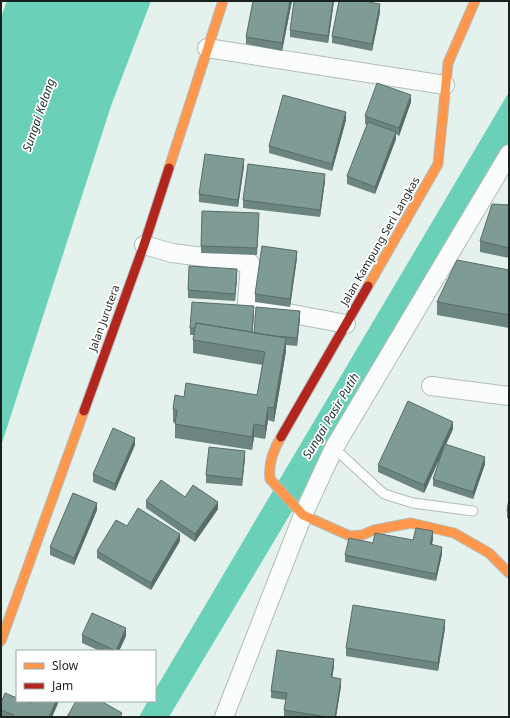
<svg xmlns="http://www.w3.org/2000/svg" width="510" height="718" font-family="'Noto Sans',sans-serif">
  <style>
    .water { fill: #6ad0b8 }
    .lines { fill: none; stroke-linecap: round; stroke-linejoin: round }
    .lane-casing { stroke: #b2bcb8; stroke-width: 11 }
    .street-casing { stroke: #b2bcb8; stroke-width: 20 }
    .slow-casing { stroke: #b2bcb8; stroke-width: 11 }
    .jam-casing { stroke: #b2bcb8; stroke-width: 11 }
    .lane { stroke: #fbfdfc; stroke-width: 9 }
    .street { stroke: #fbfdfc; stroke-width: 18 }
    .slow { stroke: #ff974d; stroke-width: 9 }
    .jam { stroke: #b3261e; stroke-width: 9 }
    .wall { fill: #6c8580 }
    .shaded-wall { fill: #586c68 }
    .building { fill: #7e9b95; stroke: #586c68 }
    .labels { text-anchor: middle; stroke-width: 3.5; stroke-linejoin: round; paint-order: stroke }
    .street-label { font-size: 11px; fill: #1a2220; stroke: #fff }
    .water-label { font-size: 12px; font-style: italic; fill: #203630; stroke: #fff }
  </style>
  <rect width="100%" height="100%" fill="#e5f1ed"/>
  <path class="water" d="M7 1H151L111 106 1 446V17Z
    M509 92V148L169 717H139L148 701H155V690Z"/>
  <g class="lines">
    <g class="lane-casing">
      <path id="lane" d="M334 448 384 494 413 503 473 511"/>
    </g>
    <g class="street-casing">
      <path id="street" d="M207 48 445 85
        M144 245 172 253 250 263 247 303 251 306 346 324
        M431 386 509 396
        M224 717 303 515 334 448 509 154"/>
    </g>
    <g class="slow-casing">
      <path id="slow" d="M169 168 223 1
        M368 286 438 164 448 63 475 1
        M281 437C273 450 268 463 270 479L303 515 350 536 362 535 374 530 411 523 454 533 489 553 509 573
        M1 641 84 411"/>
    </g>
    <g class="jam-casing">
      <path id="jam" d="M84 411 144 245 169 168
        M281 437 368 286"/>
    </g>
    <use href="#lane" class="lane"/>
    <use href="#street" class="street"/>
    <use href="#slow" class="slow"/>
    <use href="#jam" class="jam"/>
  </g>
  <path class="wall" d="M292 1 282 51 246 44V37Z
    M334 1 328 43 290 37V30Z
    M380 12 372 51 332 43V36Z
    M411 102 399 136 396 134V139L375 194 347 184V176L367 125 365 124V116Z
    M346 120 332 171 269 153V146Z
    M244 166 238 207 199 202V194Z
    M325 181 320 217 243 208V200Z
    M509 205V258L480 252V241Z
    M259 221 257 255 201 253V246Z
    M297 258 290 307 255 302V294Z
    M509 270V328L437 315V302Z
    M237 277 235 301 188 298V290Z
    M254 314 252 332 254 333 300 318 297 346 286 345V351L274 422 268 420 265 439 254 437 252 450 175 438V423L173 422V409L184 397 257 395 262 365 193 353V340L194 335H190V328Z
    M453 429 446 444 485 464 473 499 433 486V479L441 455 424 493 378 472V465Z
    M135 445 115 491 93 482V474Z
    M245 458 242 486 206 483V475Z
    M185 497 218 509 195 542 146 508V501Z
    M509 498V519L507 518V511Z
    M97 510 74 565 50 555V547Z
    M127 526 180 541 151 590 97 558V551Z
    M433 539 432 544 442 554 436 581 345 562V555L413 540Z
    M445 628 438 671 346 656V648Z
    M82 635 126 636 119 651H100L82 643Z
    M334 666 332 678 341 686 336 717H284V710L286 700 271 698V691Z
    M33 701H59L52 717H1V703H32Z"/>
  <path class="shaded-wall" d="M290 1H292L282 51V43Z
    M333 1H334L328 43V36Z
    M380 4V12L372 51V44Z
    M411 95V102L399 136V128Z
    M346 112V120L332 171V164Z
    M396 132V139L375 194V187Z
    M244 159V166L238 207V200Z
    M325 174V181L320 217V210Z
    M297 251V258L290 307V299Z
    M237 269V277L235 301V294Z
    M254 306V314L252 340V332Z
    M300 311V318L297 346V338Z
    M286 338V351L274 422V408Z
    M268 407V420L265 439V426Z
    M453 422V429L424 493V485Z
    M254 424V437L252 450V437Z
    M135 438V445L115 491V484Z
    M245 451V458L242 486V479Z
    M485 457V464L473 499V492Z
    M218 502V509L195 542V534Z
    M97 503V510L74 565V558Z
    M433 531V539L430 552V544Z
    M180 534V541L151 590V583Z
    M442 547V554L436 581V574Z
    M445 620V628L438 671V663Z
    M126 628V636L119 651H116Z
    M334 659V666L331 685V677Z
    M341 679V686L336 717H335Z
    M56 701H59L52 717H49Z"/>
  <path class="building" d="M253 1H290L282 43 246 37Z
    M294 1H333L328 36 290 30Z
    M339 1H363L380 4 372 44 332 36Z
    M377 83 411 95 399 128 365 116Z
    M283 95 346 112 332 164 269 146Z
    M368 122 396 132 375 187 347 176Z
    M205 154 244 159 238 200 199 194Z
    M248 164 325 174 320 210 243 200Z
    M492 204 509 205V248L480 241Z
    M202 211 259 213 257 248 201 246Z
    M262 246 297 251 290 299 255 294Z
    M457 260 509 270V315L437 302Z
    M189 266 237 269 235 294 188 290Z
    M192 302 254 306 252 332 196 323 195 328H190Z
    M256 307 300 311 297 338 275 336 254 333Z
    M196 323 286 338 274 408 268 407 265 426 254 424 252 437 175 424 177 410 173 409 175 395 184 397 186 383 257 395 265 352 193 340Z
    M408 401 453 422 424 485 378 465Z
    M113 428 135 438 115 484 93 474Z
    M445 444 485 457 473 492 433 479Z
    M209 447 245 451 242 479 206 475Z
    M161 480 185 497 193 485 218 502 195 534 146 501Z
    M73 493 97 503 74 558 50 547Z
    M509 498V511H507Z
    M138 508 180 534 151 583 97 551 116 520 127 526Z
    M416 528 433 531 430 544 442 547 436 574 345 555 349 538 373 543 375 533 413 540Z
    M353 605 445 620 438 663 346 648Z
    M92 613 126 628 116 651 82 635Z
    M277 650 334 659 331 677 341 679 335 717H327L284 710 287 693 271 691Z
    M5 693 17 698V701H26L32 703 33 701H56L49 717H13L14 715 1 710V703Z
    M76 701H101L122 713 120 717H67Z"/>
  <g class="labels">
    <g class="street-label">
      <text transform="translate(380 241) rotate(-60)" y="4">Jalan Kampung Seri Langkas</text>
      <text transform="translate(104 318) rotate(-70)" y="4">Jalan Jurutera</text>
    </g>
    <g class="water-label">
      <text transform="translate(39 115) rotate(-71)" y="4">Sungai Kelang</text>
      <text transform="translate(331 416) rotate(-59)" y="4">Sungai Pasir Putih</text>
    </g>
  </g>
  <rect width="510" height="718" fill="none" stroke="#1a2220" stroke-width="4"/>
  <rect x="16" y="650" width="140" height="52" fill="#ffffff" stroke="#a3a7a6"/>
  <rect x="24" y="663" width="20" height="6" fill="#ff974d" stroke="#a3a7a6"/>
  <text x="52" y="670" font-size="12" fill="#1a2220">Slow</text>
  <rect x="24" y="683" width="20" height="6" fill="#b3261e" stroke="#a3a7a6"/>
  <text x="52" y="690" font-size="12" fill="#1a2220">Jam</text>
</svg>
